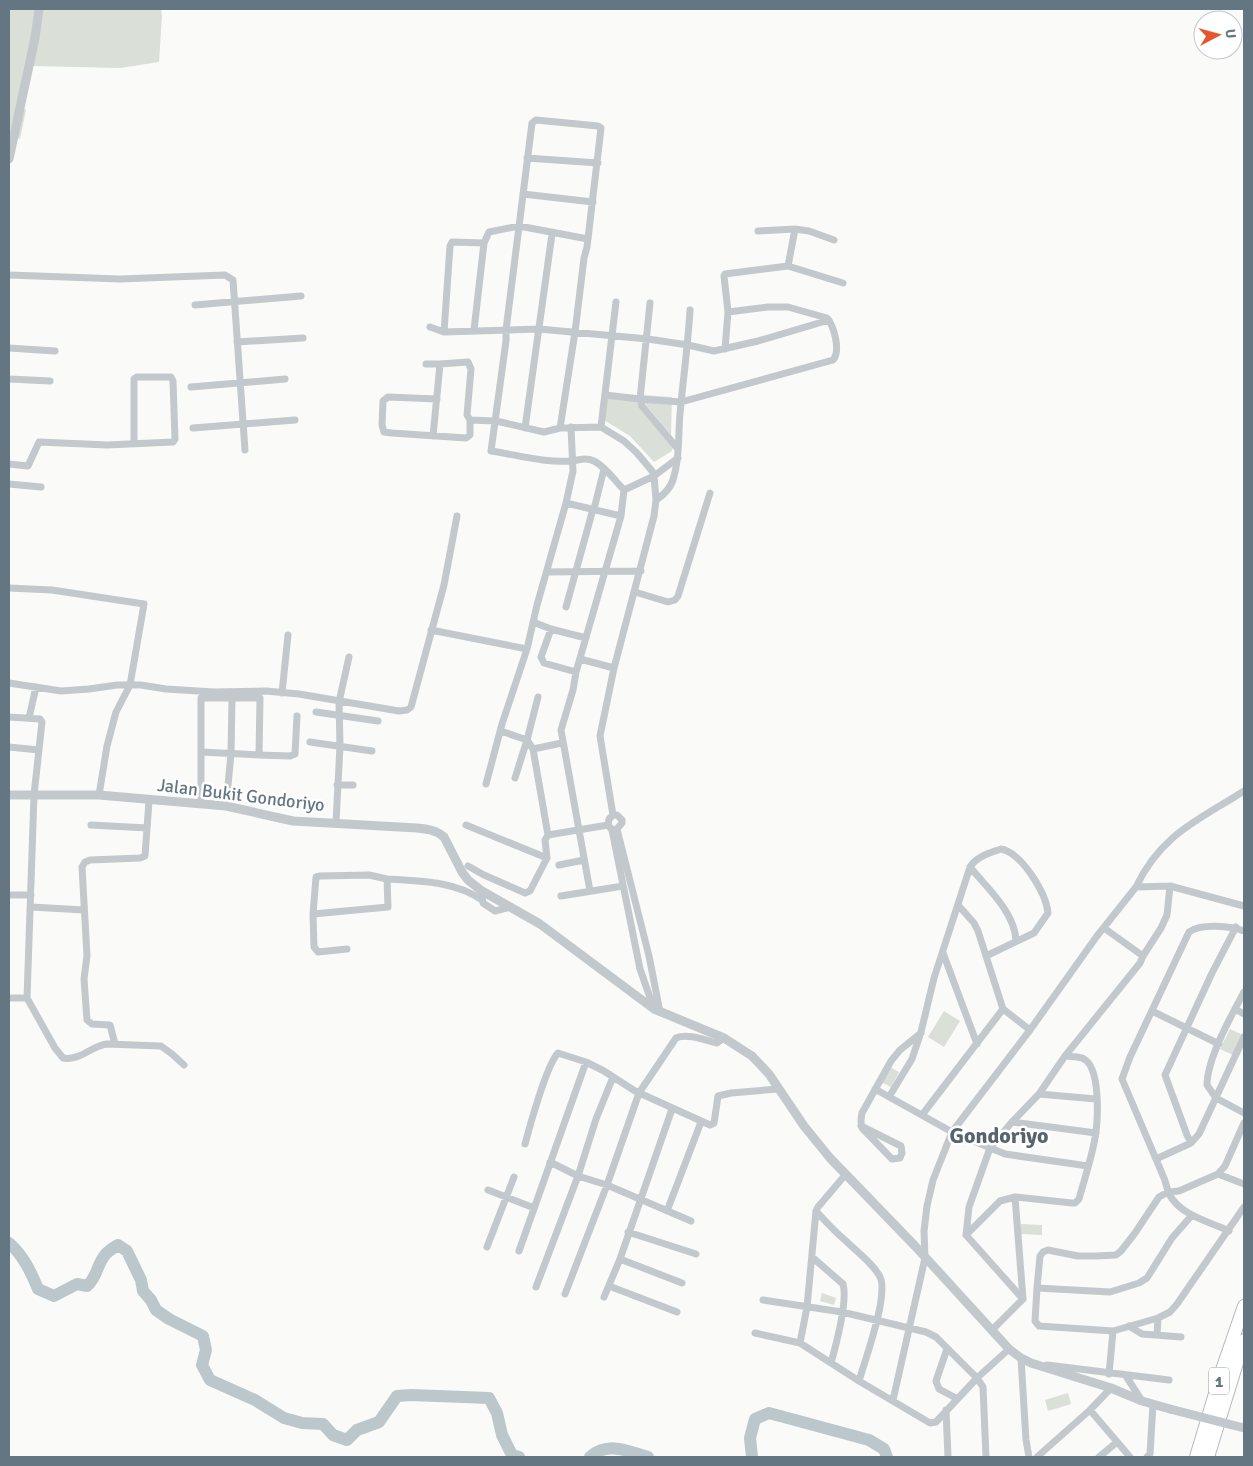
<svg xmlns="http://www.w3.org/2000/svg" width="1253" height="1466" font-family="Signika,sans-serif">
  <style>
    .green { fill: #dadfd7 }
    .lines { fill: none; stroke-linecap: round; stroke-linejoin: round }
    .river { stroke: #bbc7cb; stroke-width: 12 }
    .motorway-casing { stroke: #b4b9bd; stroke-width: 14 }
    .minor { stroke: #c3c8cc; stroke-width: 7 }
    .tertiary { stroke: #c3c8cc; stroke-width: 9 }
    .motorway { stroke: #fff; stroke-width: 12 }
    .tertiary-bridge { stroke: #c3c8cc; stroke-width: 9 }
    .labels { text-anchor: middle; stroke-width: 5; stroke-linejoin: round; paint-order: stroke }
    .shield { fill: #fff; stroke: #939fa8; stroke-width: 1 }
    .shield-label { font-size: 16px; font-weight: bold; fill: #657683 }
    .street-label { font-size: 18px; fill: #657683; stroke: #fff }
    .district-label { font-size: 22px; font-weight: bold; fill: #57646e; stroke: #fff }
  </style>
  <rect width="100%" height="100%" fill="#fafaf8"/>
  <path class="green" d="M9 9H161L162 15 159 62 120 68 33 66 22 108 26 110 20 139 9 135Z
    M607 393 631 395 673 446 672 451 654 462 630 436 604 420Z
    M643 395 672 397 671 435 643 401Z
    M944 1011 960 1021 944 1047 928 1037Z
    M1230 1029 1243 1035 1233 1055 1220 1049Z
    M890 1067 899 1072 891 1087 881 1082Z
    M1021 1224 1042 1225V1235L1021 1234Z
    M822 1293 836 1298 834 1305 820 1301Z
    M1068 1393 1071 1404 1048 1411 1045 1400Z"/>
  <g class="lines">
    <path class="river" d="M9 1243C23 1255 31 1272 38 1289L54 1296 77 1284 87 1286C98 1276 96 1266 105 1255 108 1251 113 1248 118 1245L127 1251 141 1280 143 1291 151 1300 156 1310 169 1319 203 1336 206 1350 202 1365 210 1380 255 1400 284 1418 302 1423 323 1424 333 1435 347 1440 357 1430 379 1422 397 1396 411 1395 489 1398 497 1413 502 1435 512 1455 519 1457
      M590 1457C608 1441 628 1451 648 1457
      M752 1457 750 1438 755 1419 769 1413 869 1440 884 1449 887 1457"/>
    <g class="motorway-casing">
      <path id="motorway" d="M1196 1457 1223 1367 1244 1306
        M1208 1457 1244 1340"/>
    </g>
    <path class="minor" d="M527 158 598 163
      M523 194 593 202
      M758 231 795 229 809 231 834 240
      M788 266 795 229
      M9 275 120 279 225 275 233 280 245 450
      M195 305 301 296
      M430 327 444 332 539 329 648 339 688 345 714 351 758 341 829 320
      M474 330 484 243
      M444 332 450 246 452 242 484 243 489 232 519 226 588 239
      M237 342 303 338
      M9 348 55 351
      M725 349 728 312 724 276 725 274 788 266 843 283
      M426 364H440
      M9 379 50 381
      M191 387 285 379
      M605 395 640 399 650 303
      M470 420 496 421 544 432 560 428 601 427 624 441 637 453 652 471 654 476 656 500 654 516 614 668 600 736 613 815
      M601 427 616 302
      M193 428 295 420
      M525 428 552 234
      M560 428 575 332 584 258 587 247 601 128 598 126 536 120 532 123 506 330V341L491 451C518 455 544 463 571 461 580 460 585 457 594 461 606 467 615 481 624 490L621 516 576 672 573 690 561 730 590 891
      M433 436 440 364 468 362 471 369 467 415 470 420V435L466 438 392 433 384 432 382 425 383 401 388 397 437 399
      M678 449 642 406 640 399 681 402 833 360C841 351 834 326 827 318L788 307H768L728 312
      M9 464 28 466 39 442 107 445 173 442 175 439 173 381 171 377H137L134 379V443
      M9 484 41 487
      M624 490 654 476 678 458
      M656 500C665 494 672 487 674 476 680 456 678 435 680 414 683 380 688 345 690 310
      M566 503 621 516
      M594 509 604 469
      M547 572 641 571
      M9 588 52 590 144 604 130 685 116 712 107 746 99 795
      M635 592 668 602 675 600 678 596 710 493
      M566 607 593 509
      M533 622 551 629 586 638
      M551 629 541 657 544 663 576 672
      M431 630 527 649
      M580 659 614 668
      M9 683 61 691 89 689 117 685H141L166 689 214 692 266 691 299 694 399 711 407 710 411 707 444 585 457 516
      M282 693 288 635
      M316 712 378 721
      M9 717 40 719 42 722 34 795 27 998 55 1048 63 1058C80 1061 91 1046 107 1044L161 1046 172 1054 184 1065
      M29 718 36 687
      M501 731 527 740 538 697
      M310 742 372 751
      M9 747 39 750
      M533 749 562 743
      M201 752 259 755 260 698H201V804
      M259 755 290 756 295 754 297 716
      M515 778 527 740
      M486 784 502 724 527 649 537 605 566 503 573 471 571 427
      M337 785H353
      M226 806 231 754 232 698
      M336 822 340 746 339 702 349 657
      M91 825 147 828
      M466 825 547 858
      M617 829 649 956 660 1012
      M612 830 617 829 622 823V820L617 815H613L609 819 608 825 612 830 640 969 654 1009
      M548 835 608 825
      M559 865 584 860
      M468 866 484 875 525 893 530 891 547 858 545 840 548 835 533 749 527 740
      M970 867C987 888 1014 911 1016 940
      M369 875 387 879 388 907 313 914 316 877 320 876Z
      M387 879C419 881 455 881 482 900
      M1136 887C1161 834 1199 820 1244 791
      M9 895H31
      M482 896 483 903 495 911 511 907
      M561 896 623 886
      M958 905 974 923 978 931 1003 1009 1030 1030
      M31 907 84 910
      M313 914 314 947 318 952 347 949
      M943 953 977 1044
      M1143 956 1161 928 1167 915 1170 886
      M1244 992C1231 1016 1207 1059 1207 1085L1216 1098 1244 1113
      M9 998H27
      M1235 1009 1244 1014
      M1152 1011 1219 1044
      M115 1044 110 1025 92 1024 87 1020 84 979 87 956 82 867 85 862 90 860 140 858 145 856 149 801
      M875 1089 952 1132 1005 1154 1088 1166
      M1039 1094 1096 1099
      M889 1097 912 1059 921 1032 934 978 970 867C977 856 990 853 1001 849 1022 853 1046 893 1048 913L1034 933 986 956
      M922 1115 1003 1009
      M1012 1122 1096 1133
      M861 1126 901 1146 902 1153 900 1158 892 1159 862 1128C860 1122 861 1119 862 1113L891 1061 900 1050 921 1033
      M1191 1143 1199 1134 1244 1037
      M525 1144C530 1125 547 1064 558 1053L586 1062 604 1071 635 1091 710 1125 714 1123 718 1096 731 1093 778 1089
      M1156 1159 1191 1143 1187 1135 1165 1075 1212 973 1236 927
      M550 1162 578 1176 607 1185 691 1221
      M1218 1174 1225 1166 1244 1123
      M488 1190 534 1208
      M1015 1197 1023 1299
      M667 1211 701 1122
      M816 1211C826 1222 835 1232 846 1241 857 1252 873 1263 880 1277 889 1295 865 1360 859 1381
      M1192 1215 1172 1238 1147 1278 1139 1283 1110 1292 1037 1288 1040 1256 1043 1252 1048 1250 1078 1256H1096L1116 1255 1121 1251 1135 1233 1159 1197 1168 1192 1179 1191 1218 1174 1244 1184
      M1229 1231C1208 1221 1181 1216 1169 1194 1167 1189 1166 1183 1164 1178L1122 1079 1130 1057 1189 932C1201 923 1231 926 1244 931
      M628 1232 696 1254
      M966 1235 1000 1201 1015 1197 1072 1203H1075L1079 1199C1085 1177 1093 1154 1096 1132 1098 1115 1100 1068 1084 1059 1079 1056 1070 1057 1065 1056
      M487 1247 514 1177
      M519 1251 586 1062
      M812 1257 843 1284C848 1301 836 1345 831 1363
      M620 1259 682 1283
      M609 1286 677 1312
      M536 1287 578 1176 596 1119 613 1077
      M1037 1288 1035 1321 1039 1326 1113 1331 1158 1318 1170 1312 1177 1304 1244 1207
      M565 1294 607 1185 639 1093 676 1038C687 1033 705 1040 717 1043L724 1038
      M604 1297 620 1259 672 1109
      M1023 1299 966 1235 969 1207 990 1148 1012 1122 1039 1094 1065 1056 1140 963 1143 956 1104 928
      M763 1300 842 1312 926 1332 936 1337 977 1378 983 1387 986 1457
      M1129 1326 1142 1334 1181 1337
      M992 1330 1023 1299
      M755 1333 800 1343 859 1381 930 1423 936 1422 977 1378 1009 1349
      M1157 1335 1158 1318
      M800 1343 807 1307 816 1211 818 1207 846 1174
      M947 1349 936 1381 939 1389 956 1398
      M1021 1358 1026 1440 1029 1457
      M1047 1365 1169 1380
      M1109 1374 1113 1331
      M1126 1376 1142 1401
      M893 1400 925 1258 924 1231 927 1206 933 1180 952 1132 1030 1030 1097 936 1136 887 1170 886 1244 906
      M946 1410 948 1457
      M1090 1410 1130 1457
      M1037 1457 1090 1410 1111 1388
      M1099 1457 1117 1442
      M1147 1457 1150 1454 1153 1404"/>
    <path class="tertiary" d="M9 159 35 38 39 9
      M9 795H99L226 806 293 821 417 828C427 829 436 830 444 837L462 872 468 880 482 891 540 924 654 1009 724 1038 752 1056 769 1074 804 1126 830 1158 915 1246 1009 1349 1021 1358 1031 1363 1111 1388 1142 1401 1170 1409"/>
    <use href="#motorway" class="motorway"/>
    <path class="tertiary-bridge" d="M1170 1409 1244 1428"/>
  </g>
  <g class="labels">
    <rect class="shield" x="1209" y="1367.5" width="20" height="27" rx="4"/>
    <g class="shield-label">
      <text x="1219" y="1387">1</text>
    </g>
    <g class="street-label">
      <text transform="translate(241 795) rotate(7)" y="6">Jalan Bukit Gondoriyo</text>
    </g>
    <g class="district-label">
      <text x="999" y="1143">Gondoriyo</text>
    </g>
  </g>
  <rect width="1253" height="1466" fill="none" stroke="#657683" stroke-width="20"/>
  <g transform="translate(1218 35) rotate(84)"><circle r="24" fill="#ffffff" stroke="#c1c8cd"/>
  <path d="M0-4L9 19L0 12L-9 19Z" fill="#e4572e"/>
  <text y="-8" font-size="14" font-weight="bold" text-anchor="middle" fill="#657683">U</text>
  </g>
</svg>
